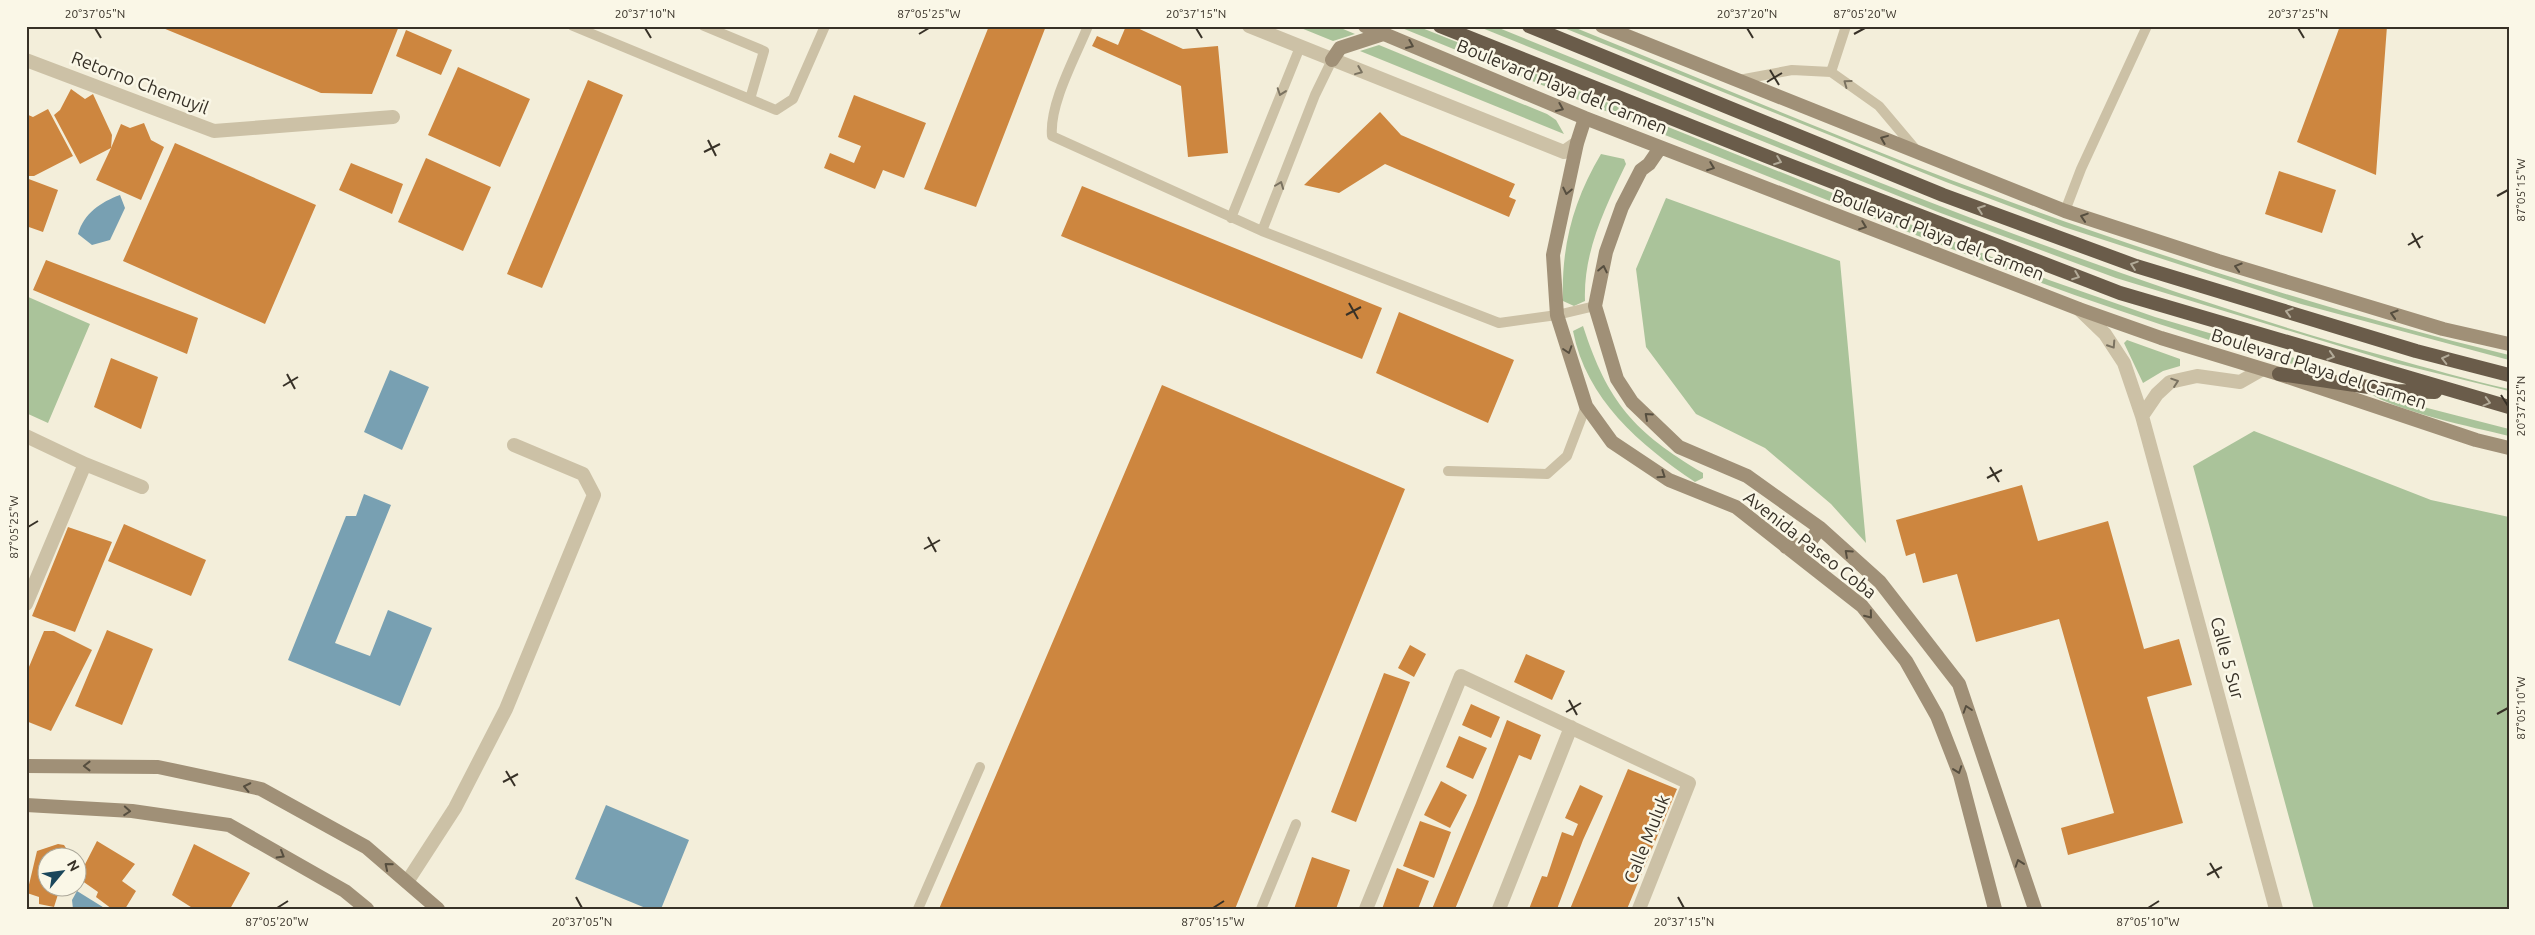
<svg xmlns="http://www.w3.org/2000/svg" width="2535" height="935" font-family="Ubuntu,sans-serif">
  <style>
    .green { fill: #aac39a }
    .water { fill: #78a0b2 }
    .building { fill: #cd863f }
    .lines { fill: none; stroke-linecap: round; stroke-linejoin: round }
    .service { stroke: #ccc1a6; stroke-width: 10 }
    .minor { stroke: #ccc1a6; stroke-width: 14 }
    .tertiary { stroke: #ccc1a6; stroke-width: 14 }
    .secondary { stroke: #a09077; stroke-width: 14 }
    .trunk { stroke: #6a5c4a; stroke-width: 14 }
    .oneway { stroke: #564e3f }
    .oneway2 { stroke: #7a7260 }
    .oneway3 { stroke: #b2aa98 }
    .ticks { fill: none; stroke: #373127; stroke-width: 2 }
    .labels { text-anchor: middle; stroke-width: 5; stroke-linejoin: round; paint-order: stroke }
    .street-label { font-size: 18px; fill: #373127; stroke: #faf7e7 }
    .neatline { fill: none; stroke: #373127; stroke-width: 2 }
    .ticks-label { font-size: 12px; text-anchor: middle; fill: #373127 }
  </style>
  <rect width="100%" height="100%" fill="#f3eeda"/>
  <path class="green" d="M1296 26H1336L1355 34 1333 41Z
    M1397 26H1417L2049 280 2155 317 2335 370C2289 367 2247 352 2203 338 2136 317 2070 294 2004 269 1800 191 1599 108 1397 26Z
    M1477 26H1494C1789 145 2081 273 2388 357 2428 368 2468 380 2509 389V391L2395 363 2116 278 1938 212Z
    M1559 26H1571C1697 77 1823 131 1951 180 2133 248 2319 309 2509 355V360L2301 304 2064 227 1946 182Z
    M1379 45 1547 114 1556 120 1564 134 1360 51Z
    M1601 154 1624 159 1626 164C1605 208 1583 252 1585 301L1574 306 1563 301C1561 247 1573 201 1601 154Z
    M1666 198 1840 261 1866 543 1831 504 1765 448 1696 414 1646 347 1636 269Z
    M26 296 90 324 48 423 26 413Z
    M1583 326C1608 403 1634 432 1703 473V478L1695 482C1640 445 1586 399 1573 331Z
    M2127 340 2180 359V366L2163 371 2143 383 2124 343Z
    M2369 393 2509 429V436C2472 427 2399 412 2369 393Z
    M2254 431 2431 500 2509 517V909H2314L2193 466Z"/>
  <path class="water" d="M120 195 125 208 110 240 92 245 78 234C84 213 101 202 120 195Z
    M390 370 429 387 402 450 364 432Z
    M364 494 391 505 335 643 370 656 388 610 432 628 400 706 288 660 346 516H356Z
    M606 805 689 840 661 909H648L575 879Z
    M77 891 106 909H73L72 900Z"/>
  <path class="building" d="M158 26H399L372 94 321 93Z
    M989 26H1046L976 207 924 189Z
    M1126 26H1133L1183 49 1218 46 1228 153 1188 157 1181 86 1092 46 1097 36 1118 45Z
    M2340 26H2387L2376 175 2297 142Z
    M406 30 452 50 441 75 396 56Z
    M458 67 530 99 500 167 428 135Z
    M588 80 623 95 542 288 507 274Z
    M71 89 85 99 93 94 112 135 111 148 121 124 130 128 144 123 151 140 164 147 141 200 96 180 111 148 80 164 54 115 60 110Z
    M854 95 926 123 904 178 883 170 875 189 824 168 830 153 854 163 861 146 838 137Z
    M48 109 73 156 34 176H26V114L33 117Z
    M1380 112 1401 135 1515 184 1509 197 1516 200 1509 217 1385 164 1339 193 1304 185Z
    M175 143 316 205 265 324 123 261Z
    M426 158 491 187 463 251 398 222Z
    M351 163 403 184 392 214 339 190Z
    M2279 171 2336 190 2322 233 2265 214Z
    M26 178 58 190 43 232 26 226Z
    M1082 186 1382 308 1362 359 1061 236Z
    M46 260 198 318 187 354 33 290Z
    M1399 312 1514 360 1488 423 1376 373Z
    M111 358 158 377 141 429 94 407Z
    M1162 385 1405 489 1235 909H939Z
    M2022 485 2038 541 2108 521 2144 649 2179 639 2192 685 2147 697 2183 823 2068 855 2061 828 2114 813 2059 619 1976 642 1957 574 1923 583 1915 553 1906 556 1896 520Z
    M124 524 206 560 191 596 108 561Z
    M68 527 112 542 75 632 32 616Z
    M107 630 153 649 122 725 75 706Z
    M44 631H54L92 650 51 731 26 721V674Z
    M1410 645 1426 654 1414 677 1398 668Z
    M1526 654 1565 671 1552 700 1514 682Z
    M1384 673 1410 682 1356 822 1331 812Z
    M1471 704 1500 717 1491 738 1462 725Z
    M1507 720 1541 735 1531 760 1519 755 1455 909H1432L1476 803Z
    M1459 736 1487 748 1473 779 1446 767Z
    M1628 769 1677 789 1627 909H1570Z
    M1441 781 1467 795 1450 828 1424 815Z
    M1580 785 1603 796 1583 840 1557 909H1529L1542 876 1547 877 1562 832 1573 836 1578 824 1565 818Z
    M1420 821 1451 832 1434 878 1403 866Z
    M97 841 135 864 122 881 136 891 125 909H112L96 897 98 892 78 878Z
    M58 844 64 845 71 856 48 858V888H60L54 907 39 904V897L27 893 37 851Z
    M194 844 250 873 230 909H194L172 895Z
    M1312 857 1350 870 1336 909H1294Z
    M1397 868 1429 881 1418 909H1382Z"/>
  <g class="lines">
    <path class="service" d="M573 26 776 110 793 99 825 26
      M704 26 764 51 750 99
      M1088 26C1076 56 1049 104 1052 136L1262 231 1499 323 1557 315 1595 306
      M1831 72 1846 26
      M1739 80 1792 70 1831 72 1879 106 1917 151
      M2065 211 2081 169 2147 26
      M1231 218 1300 47
      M1262 231 1315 95 1332 60
      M1448 471 1547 474 1567 456 1586 406
      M918 909 980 767
      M1261 909 1296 824"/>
    <path class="minor" d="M1249 26 1564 152 1577 143
      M26 60 214 131 393 117
      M26 436 85 464 142 487
      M26 604 85 464
      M407 882 455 808 506 709 594 495 583 474 514 445
      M1366 909 1461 676 1689 783 1639 909
      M1499 909 1571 727"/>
    <path class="tertiary" d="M2079 309 2105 334 2124 363 2142 416 2276 909
      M2142 416 2157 394 2170 382 2197 376 2240 382 2261 370"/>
    <path class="secondary" d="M1365 26 1585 118 2079 309 2161 338 2279 374 2476 440 2509 448
      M1602 26 2065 211 2218 261 2443 329 2509 344
      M1332 60 1340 48 1383 34
      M1585 118 1577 143 1553 255 1557 315 1586 406 1612 442 1669 480 1736 507 1862 606 1906 661 1937 716 1960 775 1995 909
      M1660 148 1649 164 1641 170 1622 207 1606 252 1595 306 1617 379 1632 402 1679 447 1747 476 1820 528 1880 582 1959 684 2035 909
      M1786 547 1809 543 1820 528
      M26 766 158 767 261 789 366 847 438 909
      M26 805 132 811 229 825 345 891 367 909"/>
    <path class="trunk" d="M1440 26 1766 156 2120 293 2509 407
      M1529 26 1943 195 2136 266 2416 351 2509 375
      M2279 374 2396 391 2435 392"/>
  </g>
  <defs><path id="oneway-chevron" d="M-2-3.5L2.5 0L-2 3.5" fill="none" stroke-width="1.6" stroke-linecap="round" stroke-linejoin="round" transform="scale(1.25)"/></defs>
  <g class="oneway">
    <use href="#oneway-chevron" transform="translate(1410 45) rotate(23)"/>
    <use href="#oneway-chevron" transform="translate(1560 108) rotate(23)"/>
    <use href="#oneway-chevron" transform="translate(1884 139) rotate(-158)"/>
    <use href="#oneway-chevron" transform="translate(1711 167) rotate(21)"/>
    <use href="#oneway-chevron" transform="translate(1567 191) rotate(102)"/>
    <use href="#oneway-chevron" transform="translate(2084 217) rotate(-162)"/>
    <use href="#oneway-chevron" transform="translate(1863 226) rotate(21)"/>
    <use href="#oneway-chevron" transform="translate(2238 267) rotate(-163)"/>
    <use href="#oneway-chevron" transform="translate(1603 269) rotate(-78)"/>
    <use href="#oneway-chevron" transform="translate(2394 314) rotate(-163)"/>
    <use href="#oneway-chevron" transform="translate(1568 350) rotate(72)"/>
    <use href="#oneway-chevron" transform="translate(1648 416) rotate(-138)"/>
    <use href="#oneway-chevron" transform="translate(1662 475) rotate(34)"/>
    <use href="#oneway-chevron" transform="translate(1848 553) rotate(-138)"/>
    <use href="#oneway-chevron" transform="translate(1869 615) rotate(51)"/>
    <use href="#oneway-chevron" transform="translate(1967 709) rotate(-108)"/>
    <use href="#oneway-chevron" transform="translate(87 766) rotate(-180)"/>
    <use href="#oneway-chevron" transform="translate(1958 770) rotate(70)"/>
    <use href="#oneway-chevron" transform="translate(247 787) rotate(-168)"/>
    <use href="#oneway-chevron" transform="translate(127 811) rotate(4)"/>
    <use href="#oneway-chevron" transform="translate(281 855) rotate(30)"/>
    <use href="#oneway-chevron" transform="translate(2019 863) rotate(-109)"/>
    <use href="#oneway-chevron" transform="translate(388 866) rotate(-140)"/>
  </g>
  <g class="oneway2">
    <use href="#oneway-chevron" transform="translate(1359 71) rotate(22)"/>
    <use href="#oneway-chevron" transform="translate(1847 83) rotate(-144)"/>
    <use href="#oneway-chevron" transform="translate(1281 92) rotate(109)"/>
    <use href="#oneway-chevron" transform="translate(1280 185) rotate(-69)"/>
    <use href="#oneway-chevron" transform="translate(2112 345) rotate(57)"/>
    <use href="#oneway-chevron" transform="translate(2175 382) rotate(-19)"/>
  </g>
  <g class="oneway3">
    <use href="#oneway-chevron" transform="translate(1778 161) rotate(21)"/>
    <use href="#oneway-chevron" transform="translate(1981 209) rotate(-160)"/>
    <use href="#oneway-chevron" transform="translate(2134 265) rotate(-161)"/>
    <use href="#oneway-chevron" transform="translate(2076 276) rotate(21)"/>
    <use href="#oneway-chevron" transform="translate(2289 312) rotate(-163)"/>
    <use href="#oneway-chevron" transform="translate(2331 356) rotate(17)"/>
    <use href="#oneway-chevron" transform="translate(2445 359) rotate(-166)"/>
    <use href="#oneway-chevron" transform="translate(2487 402) rotate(15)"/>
  </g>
  <path class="ticks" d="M95 28 101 38M645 28 651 38M1196 28 1202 38M1747 28 1753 38M2298 28 2304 38M919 34 929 28M1854 34 1865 28M1770 70 1779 85M1767 82 1782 73M708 140 716 156M704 152 720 144M2497 196 2508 190M2412 233 2420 248M2408 245 2423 236M1349 303 1358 319M1346 315 1361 307M287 374 295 389M283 386 298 377M2501 395 2508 406M1990 467 1999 482M1987 478 2002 470M28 527 38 521M928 537 936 552M924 549 940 540M1569 700 1577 715M1566 712 1581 703M2497 714 2508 708M506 771 515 786M503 782 518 774M2210 863 2219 878M2207 875 2222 867M576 897 582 908M1678 897 1684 908M277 908 288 901M1213 908 1224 901M2148 908 2159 901"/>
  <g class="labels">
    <g class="street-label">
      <text transform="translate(140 83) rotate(21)" y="6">Retorno Chemuyil</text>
      <text transform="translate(1562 87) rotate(22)" y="6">Boulevard Playa del Carmen</text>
      <text transform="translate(1938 235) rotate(21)" y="6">Boulevard Playa del Carmen</text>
      <text transform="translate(2319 369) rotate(18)" y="6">Boulevard Playa del Carmen</text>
      <text transform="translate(1810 545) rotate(38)" y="6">Avenida Paseo Coba</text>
      <text transform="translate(2227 658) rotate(75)" y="6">Calle 5 Sur</text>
      <text transform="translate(1647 839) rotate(-68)" y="6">Calle Muluk</text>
    </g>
  </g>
  <rect width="2535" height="935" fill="none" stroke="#faf7e7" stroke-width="55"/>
  <g transform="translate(62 872) rotate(61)"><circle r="24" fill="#faf7e7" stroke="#aca89a"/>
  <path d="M0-4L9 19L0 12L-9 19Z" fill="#1a465b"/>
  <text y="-8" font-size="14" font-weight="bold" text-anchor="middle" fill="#373127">N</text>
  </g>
  <rect x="28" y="28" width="2480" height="880" class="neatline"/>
  <g class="ticks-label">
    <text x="95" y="18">20°37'05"N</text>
    <text x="645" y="18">20°37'10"N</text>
    <text x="929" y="18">87°05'25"W</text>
    <text x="1196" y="18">20°37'15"N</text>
    <text x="1747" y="18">20°37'20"N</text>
    <text x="1865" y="18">87°05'20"W</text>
    <text x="2298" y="18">20°37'25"N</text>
    <text transform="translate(2521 190) rotate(-90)" y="4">87°05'15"W</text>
    <text transform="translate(2521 406) rotate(-90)" y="4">20°37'25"N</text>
    <text transform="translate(14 527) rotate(-90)" y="4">87°05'25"W</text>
    <text transform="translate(2521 708) rotate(-90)" y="4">87°05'10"W</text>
    <text x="277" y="926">87°05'20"W</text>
    <text x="582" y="926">20°37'05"N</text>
    <text x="1213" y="926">87°05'15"W</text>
    <text x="1684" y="926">20°37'15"N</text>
    <text x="2148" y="926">87°05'10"W</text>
  </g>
</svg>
